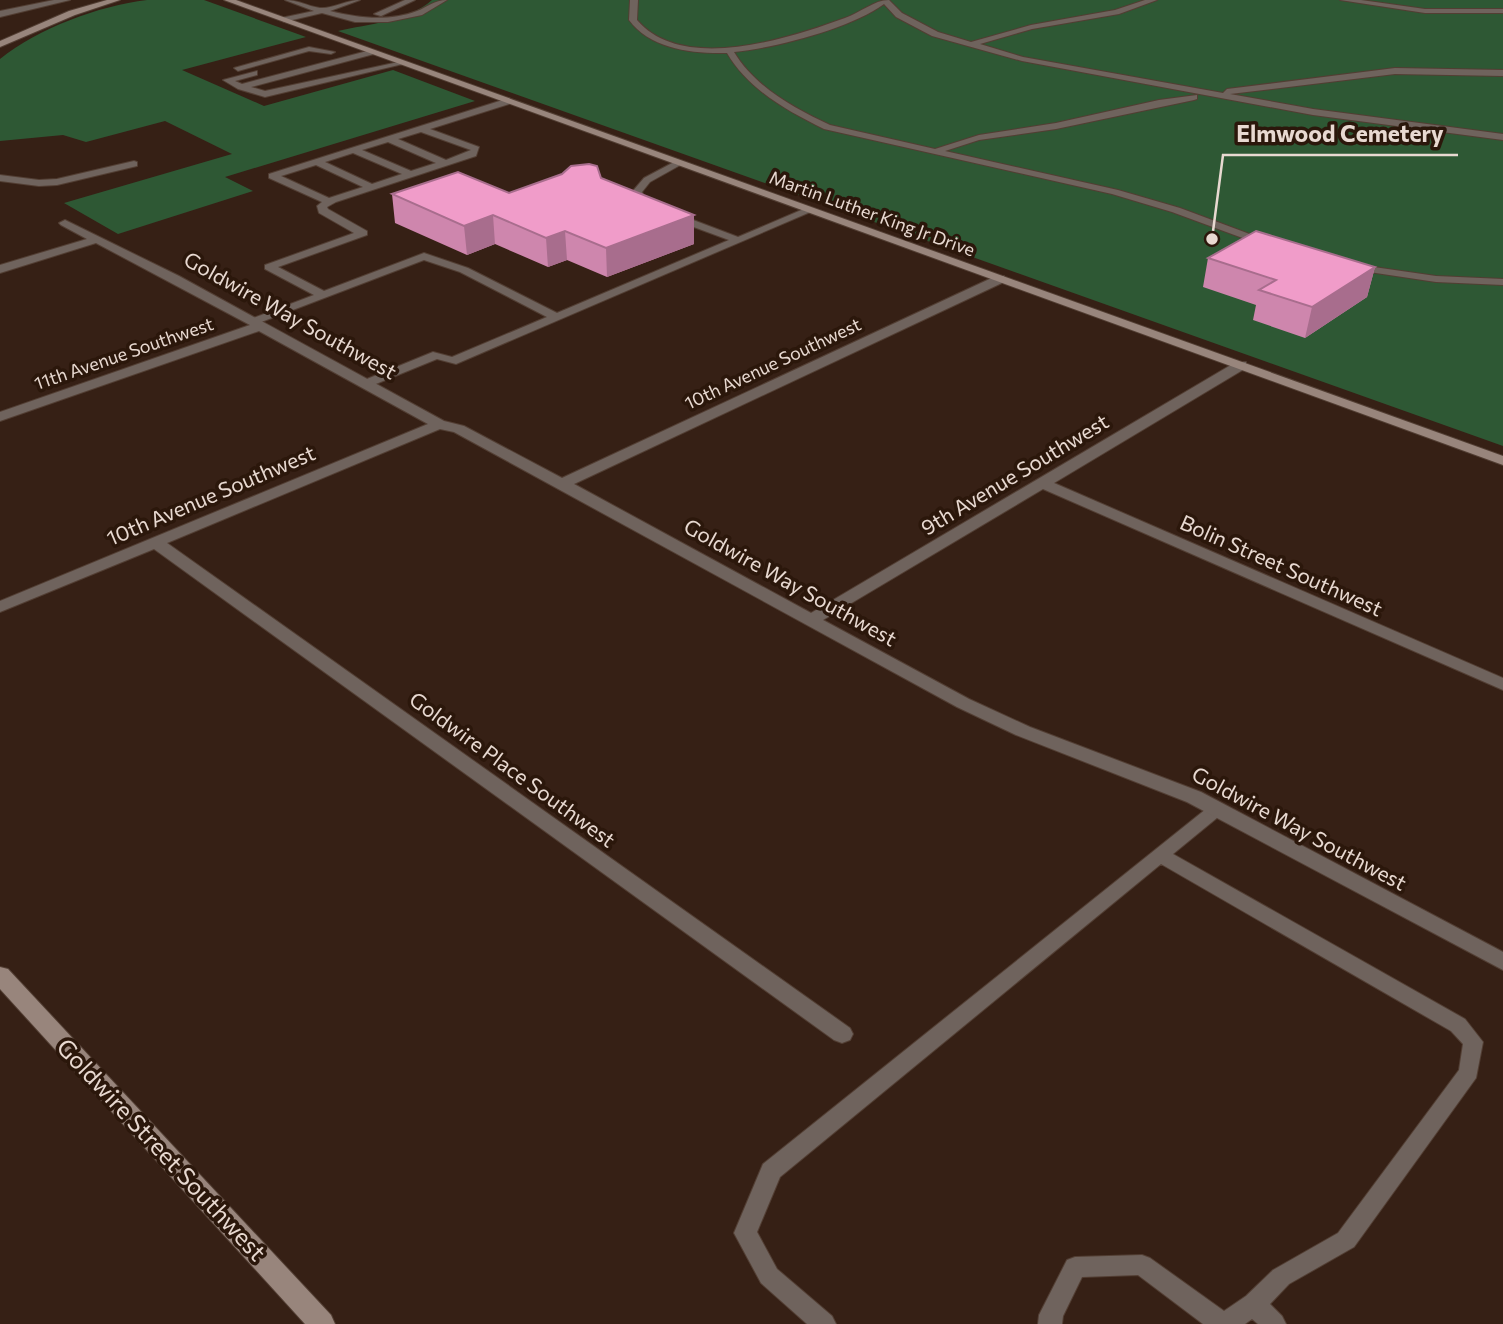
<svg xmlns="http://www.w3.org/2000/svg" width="1503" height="1324" font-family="Commissioner,sans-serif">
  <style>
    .green { fill: #2e5834 }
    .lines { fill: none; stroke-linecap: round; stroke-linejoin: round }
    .lane-casing { stroke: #523e33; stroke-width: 2 }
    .street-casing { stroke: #523e33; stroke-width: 2 }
    .secondary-casing { stroke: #523e33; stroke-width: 2 }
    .lane { fill: #6f635d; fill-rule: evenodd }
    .street { fill: #6f635d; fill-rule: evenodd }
    .secondary { fill: #98857c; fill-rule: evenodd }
    .wall { fill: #ce86ad }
    .shaded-wall { fill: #a86d8d }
    .building { fill: #f09cc9; stroke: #a86d8d; stroke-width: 2 }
    .labels { text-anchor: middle; stroke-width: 7; stroke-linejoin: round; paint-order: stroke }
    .far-street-label { font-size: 18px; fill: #e8d9d1; stroke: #2b170b }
    .street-label { font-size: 21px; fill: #e8d9d1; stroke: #2b170b }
    .near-street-label { font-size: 24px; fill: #e8d9d1; stroke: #2b170b }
    .leader { fill: none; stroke: #e8d9d1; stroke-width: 2.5 }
    .callout-dot { fill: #e8d9d1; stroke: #2b170b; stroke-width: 2.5 }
    .callout-label { font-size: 23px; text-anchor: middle; font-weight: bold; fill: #e8d9d1; stroke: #2b170b; stroke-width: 7; stroke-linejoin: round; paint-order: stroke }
  </style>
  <rect width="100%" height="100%" fill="#362015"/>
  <path class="green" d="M147 0H204L306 37 182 70 264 106 393 70 475 101 225 177 253 191 118 234 64 203 232 154 165 121 86 142 63 135 0 141V59C39 28 98 6 147 0Z
    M432 0H1503V446L338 31C368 24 409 21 432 0Z"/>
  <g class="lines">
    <g class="lane-casing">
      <path id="lane" d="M285 0C298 0 307 6 320 8 332 9 347 0 360 0L330 11C358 18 388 22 417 11 428 7 434 0 447 0L422 15 388 22H355L322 13 284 22 281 18 314 11Z
        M405 0H415L381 16 374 14Z
        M630 0H638L637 20C683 74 790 38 845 18 860 13 874 0 889 0L902 13 938 32 971 42 1031 25 1115 10 1145 0H1157L1119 14 1032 29 980 44 1023 57 1223 93 1227 89 1395 68 1503 70V76L1395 74 1230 94 1313 109 1503 134V140L1313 115 1022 61 932 36 896 17 884 4C852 28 775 48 734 52 755 87 794 108 830 125L935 149 979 135 1056 123 1159 100 1197 95V99L1194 100 1056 129 979 140 945 151 1118 190 1180 208 1271 242V246L1267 247 1172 212 1112 194 824 129C787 111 748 89 727 53 693 54 650 49 629 20Z
        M1340 0H1361L1425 9H1503V13H1425Z
        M309 47 335 52 331 54 309 51 238 71 234 68Z
        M371 50 375 52 374 54 251 87 265 91 403 61 407 63 265 97 238 89 223 80 257 71V75L235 81 242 84Z
        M509 98 513 101 512 103 430 129 479 147 476 156 336 202 327 207 328 209 367 231V235L278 267 324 291 424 253 468 268 557 313 729 240 672 219V215H680L738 237 806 208 815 210 456 364 437 359 366 388 360 384 362 381 433 352 452 357 547 317 460 272 424 260 256 324H248V320L314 295 265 269V265L354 233 319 213 317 206 322 202 269 178V174ZM421 132 471 150 446 160 398 139ZM388 142 436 163 411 171 362 150ZM353 153 402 174 372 184 325 162ZM316 165 363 187 329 198 281 176Z
        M134 161 137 162V166L57 185 39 186 0 181V175L39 180 57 179Z
        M676 161 684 163 650 182 642 192 646 201 654 206 653 208 638 205 632 192 644 178Z
        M1353 264 1436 276 1503 279V285L1436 282 1349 269 1348 267Z
        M1217 803 1223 805 1226 809 1223 813 1173 854 1465 1019 1483 1042 1476 1078 1354 1247 1289 1284 1270 1304 1282 1316 1286 1324H1258L1252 1319 1245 1324H1203L1138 1275 1082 1277 1063 1316 1062 1324H1038L1039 1315 1067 1260 1075 1257 1142 1255 1150 1258 1224 1311 1246 1296 1273 1270 1338 1233 1459 1070 1463 1044 1451 1031 1161 864 780 1177 757 1232 777 1269 832 1316 836 1324H807L761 1283 734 1233 763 1164 1211 805Z"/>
    </g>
    <g class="street-casing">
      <path id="street" d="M54 0H70L0 17V11Z
        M65 220 179 276 444 421 464 426 562 478 996 276H1004V282L574 484 811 613 1236 362H1246V368L1054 483 1503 678V690L1043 489 823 620 969 699 1030 727 1201 792 1503 952V970L1187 802 1016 735 957 707 454 432 440 429 167 543 850 1028 853 1034 850 1040 842 1043 834 1040 154 549 0 612V601L428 424 259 331 0 421V412L250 325 96 243 0 273V265L87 239 61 225 59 223Z"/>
    </g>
    <g class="secondary-casing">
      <path id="secondary" d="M107 0H120L75 15 0 47V41L69 11Z
        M224 0H236L1503 456V465Z
        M0 967 8 969 331 1315 335 1324H305L0 989Z"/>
    </g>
    <use href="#lane" class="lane"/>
    <use href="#street" class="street"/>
    <use href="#secondary" class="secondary"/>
  </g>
  <path class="wall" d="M509 193 694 244 607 277 567 260 548 267 495 244 467 255 395 223 392 194Z
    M1208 258 1375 267 1367 297 1305 338 1253 320 1256 305 1203 287Z"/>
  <path class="shaded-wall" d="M493 215 495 244 467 255 464 226Z
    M694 215V244L607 277 606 248Z
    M565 231 567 260 548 267 546 238Z
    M1375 267 1367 297 1305 338 1312 307Z"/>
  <path class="building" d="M589 164 597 166 601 178 694 215 606 248 565 231 546 238 493 215 464 226 392 194 458 172 509 193 562 174 571 166Z
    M1256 231 1375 267 1312 307 1259 290 1276 280 1208 258Z"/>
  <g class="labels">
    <g class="far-street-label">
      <text transform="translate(872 214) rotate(20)" y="6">Martin Luther King Jr Drive</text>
      <text transform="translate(124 354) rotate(-19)" y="6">11th Avenue Southwest</text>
      <text transform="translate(773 364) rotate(-25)" y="6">10th Avenue Southwest</text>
    </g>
    <g class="street-label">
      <text transform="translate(290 316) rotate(29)" y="7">Goldwire Way Southwest</text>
      <text transform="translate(1015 475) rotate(-31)" y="7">9th Avenue Southwest</text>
      <text transform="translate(211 496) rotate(-23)" y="7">10th Avenue Southwest</text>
      <text transform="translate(1281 566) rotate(24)" y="7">Bolin Street Southwest</text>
      <text transform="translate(790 583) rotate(29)" y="7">Goldwire Way Southwest</text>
      <text transform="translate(512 770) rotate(36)" y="7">Goldwire Place Southwest</text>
      <text transform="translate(1299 829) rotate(28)" y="7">Goldwire Way Southwest</text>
    </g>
    <g class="near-street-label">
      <text transform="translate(161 1150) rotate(47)" y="8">Goldwire Street Southwest</text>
    </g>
  </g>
  <path class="leader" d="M1212 239L1223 155H1458"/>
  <circle class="callout-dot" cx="1212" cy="239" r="7"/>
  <g class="callout-label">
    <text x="1340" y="142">Elmwood Cemetery</text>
  </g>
</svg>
